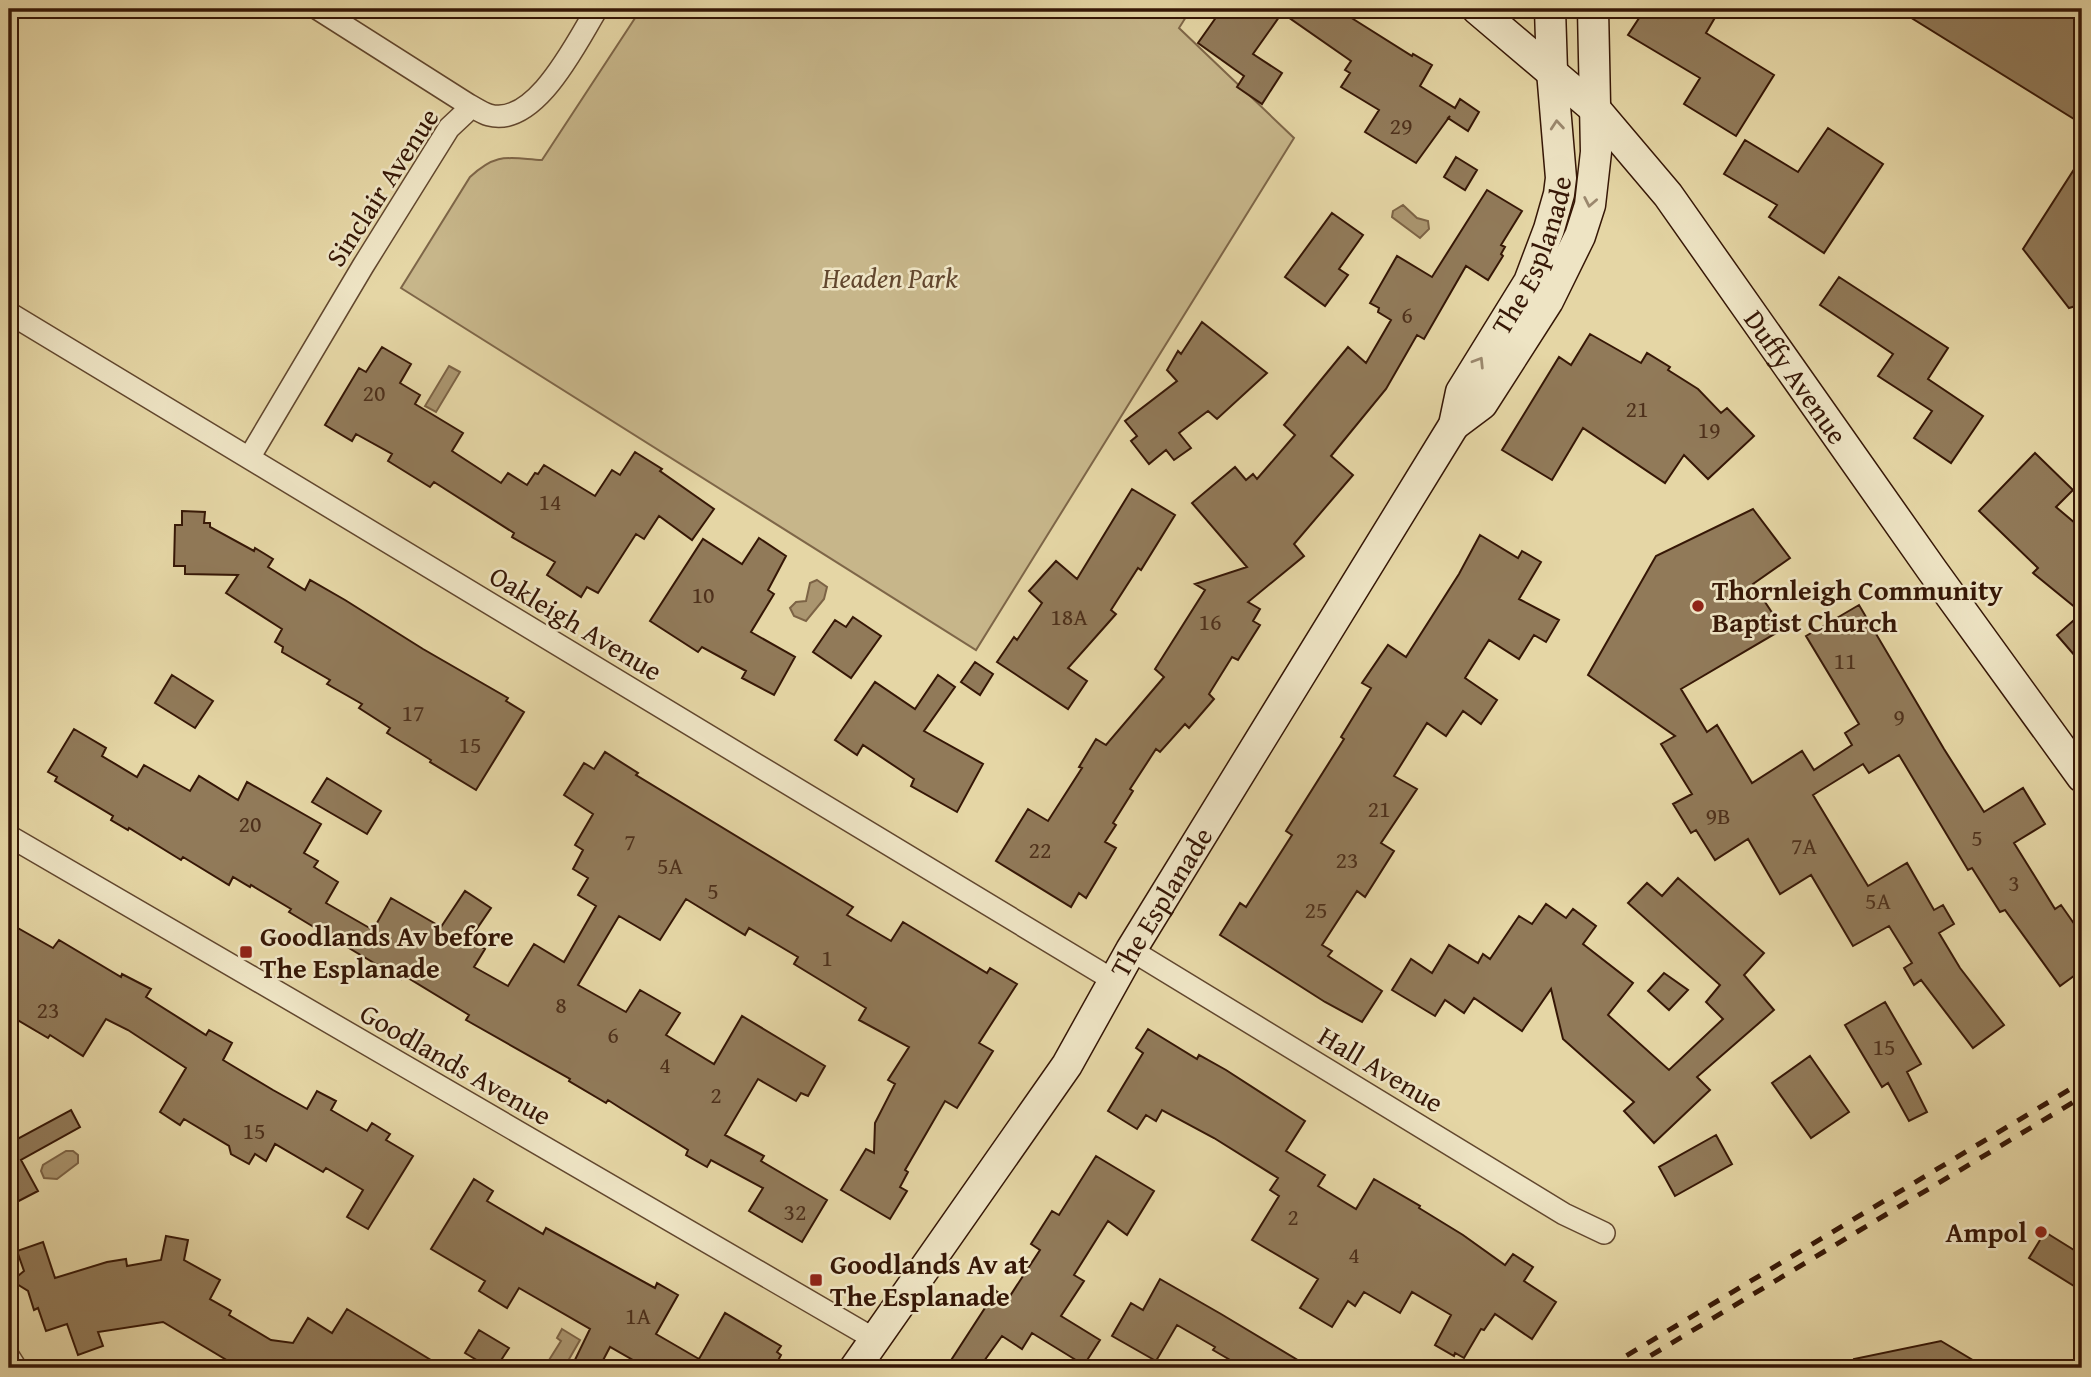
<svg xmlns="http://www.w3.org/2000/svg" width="2091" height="1377" font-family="'Gentium Book Plus',serif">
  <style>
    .green { fill: #c7b68a; stroke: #7e6648; stroke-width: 2 }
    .water { fill: #aa956f; stroke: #7c6345; stroke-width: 2 }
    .building { fill: #917a59; stroke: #361706; stroke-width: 2 }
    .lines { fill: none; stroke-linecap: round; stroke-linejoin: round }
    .street-casing { stroke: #62472e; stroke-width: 24 }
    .secondary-casing { stroke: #361706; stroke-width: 33 }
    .street { stroke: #eee4c4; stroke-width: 21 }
    .secondary { stroke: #eee4c4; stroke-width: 30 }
    .rail { stroke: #361706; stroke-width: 5; stroke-dasharray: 12 12; stroke-linecap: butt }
    .oneway { stroke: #9b886e }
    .poi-dot { fill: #8f2418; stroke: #eee4c4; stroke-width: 2.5 }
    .labels { text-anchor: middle; stroke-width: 5; stroke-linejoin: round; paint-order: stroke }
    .number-label { font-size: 24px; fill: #4d301b }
    .street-label { font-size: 28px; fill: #361706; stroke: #eee4c4 }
    .park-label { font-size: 28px; font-style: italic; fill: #62472e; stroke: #eee4c4 }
    .poi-label { font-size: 28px; font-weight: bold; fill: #361706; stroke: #eee4c4; text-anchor: start }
  </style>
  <rect width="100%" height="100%" fill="#e5d6a5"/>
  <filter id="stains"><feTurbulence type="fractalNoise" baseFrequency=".00286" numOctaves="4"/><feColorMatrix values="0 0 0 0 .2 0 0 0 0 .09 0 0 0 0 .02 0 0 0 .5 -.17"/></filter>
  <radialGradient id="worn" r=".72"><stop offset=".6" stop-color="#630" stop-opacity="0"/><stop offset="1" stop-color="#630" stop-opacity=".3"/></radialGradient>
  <path class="green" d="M641 9H1191L1179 28 1294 138 976 650 401 288 470 177C497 152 508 158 542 160Z"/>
  <path class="water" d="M1403 205 1417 218 1428 221 1429 229 1420 238 1392 217 1393 211Z
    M449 366 460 372 436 412 425 406Z
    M817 580 827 587 824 599 806 621 794 616 790 608 796 602 806 601 810 583Z
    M66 1151H73L78 1155V1163L57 1179 44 1178 41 1171 43 1165Z
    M562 1329 580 1340 564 1368 549 1360 561 1341 557 1338Z"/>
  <path class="building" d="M1222 9H1355L1350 17 1412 56 1413 54 1432 65 1420 86 1455 108 1460 99 1479 112 1468 131 1448 118 1450 116 1416 163 1365 132 1379 110 1341 87 1350 73 1345 70 1351 61 1282 13 1253 54 1282 73 1262 104 1237 87 1244 76 1198 43Z
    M1645 9H1720L1706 33 1774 75 1736 136 1684 104 1700 78 1628 35Z
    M1897 9H2082V124Z
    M1828 128 1883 164 1824 253 1769 217 1777 205 1724 174 1745 140 1798 172Z
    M1456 157 1477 170 1465 190 1444 177Z
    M2082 157V304L2069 308 2023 249Z
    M1487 190 1522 211 1501 245 1505 247 1501 254 1503 256 1488 280 1466 266 1424 339 1417 335 1386 389 1331 456 1353 475 1294 544 1304 556 1248 602 1260 609 1253 621 1260 625 1238 660 1232 657 1209 694 1214 699 1189 728 1185 724 1160 752 1156 749 1130 789 1133 791 1113 823 1116 825 1105 842 1116 848 1086 898 1079 893 1071 907 996 861 1028 809 1048 821 1082 768 1079 767 1096 739 1106 745 1164 677 1155 669 1205 590 1195 584 1247 567 1192 503 1235 467 1246 480 1253 474 1257 479 1295 435 1284 425 1348 347 1366 363 1391 320 1378 312 1379 308 1370 303 1397 256 1432 277Z
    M1332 213 1363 235 1339 269 1348 275 1325 306 1285 277Z
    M1839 277 1948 348 1928 379 1983 416 1951 463 1914 438 1932 411 1878 376 1893 354 1820 305Z
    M1202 322 1267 373 1217 419 1208 411 1179 433 1191 448 1174 460 1166 450 1149 464 1131 441 1137 436 1125 421 1177 381 1167 370 1178 351 1181 354Z
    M1590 334 1641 363 1647 353 1670 367 1668 370 1698 389 1721 413 1727 408 1754 436 1708 479 1684 455 1665 483 1583 428 1552 480 1502 450 1559 357 1571 365Z
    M382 347 411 364 400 383 420 395 415 404 463 433 452 451 501 483 508 473 527 485 535 473 538 474 544 465 595 496 612 470 620 475 635 452 662 469 660 471 714 509 692 540 659 516 644 539 636 534 598 593 587 587 581 597 547 575 555 562 512 537 514 533 434 482 430 487 388 461 392 454 356 434 352 441 325 425 359 368 366 372Z
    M2035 453 2073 490 2056 507 2082 529V664L2057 635 2082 613 2033 573 2038 568 1979 511Z
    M1132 489 1175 515 1141 570 1138 568 1111 610 1116 614 1068 668 1087 681 1068 709 997 662 1014 637 1017 640 1042 603 1029 591 1056 561 1077 579Z
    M1753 509 1790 558 1753 584 1783 629 1681 689 1707 732 1717 725 1752 783 1802 751 1814 770 1852 745 1845 733 1859 724 1806 636 1859 605 1944 749 1984 812 2023 788 2045 824 2014 843 2055 909 2061 905 2082 935V970L2060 986 2005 910 2000 912 1972 868 1968 870 1899 755 1869 773 1863 764 1813 795 1868 886 1907 863 1934 910 1943 905 1954 924 1939 933 1960 968 2004 1025 1973 1048 1921 980 1914 985 1904 968 1912 963 1889 926 1853 946 1811 875 1780 894 1748 839 1715 860 1696 830 1691 833 1673 804 1692 794 1661 744 1675 736 1588 675 1656 556Z
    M182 511 205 512 204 523H210V527L254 551 255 548 273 559 268 567 305 590 310 580 345 600 423 649 508 698 506 701 524 712 476 790 430 762 431 760 387 733 390 728 359 708 362 704 327 684 330 680 282 652 283 647 275 642 282 629 226 593 238 575 185 574V566H174L175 525H182Z
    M1480 535 1518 558 1522 551 1541 562 1519 599 1559 620 1546 642 1534 635 1519 659 1489 640 1465 678 1497 700 1481 724 1463 711 1446 736 1427 723 1394 776 1417 789 1381 843 1394 851 1365 897 1357 891 1322 945 1332 951 1328 956 1382 991 1362 1022 1325 1002 1220 935 1240 903 1246 907 1292 835 1286 831 1344 739 1341 737 1371 688 1362 683 1388 645 1406 657 1459 574Z
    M759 538 786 556 768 590 774 594 751 632 795 657 774 695 742 678 746 671 702 647 698 652 650 621 703 539 742 564Z
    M853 617 881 636 851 678 813 652 835 620 846 627Z
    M975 662 993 674 980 695 961 682Z
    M172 675 213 701 195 728 155 703Z
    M938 675 955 687 924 731 983 764 957 812 911 786 914 779 863 745 857 755 835 740 875 682 915 709Z
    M74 729 106 748 102 756 137 777 144 765 190 791 199 776 238 800 247 782 321 824 304 853 318 861 314 867 338 882 326 903 373 930 391 898 441 927 465 891 491 908 470 939 485 949 474 967 508 986 534 944 564 962 596 906 578 895 588 878 573 869 583 850 575 845 593 814 564 795 584 763 594 769 605 752 638 773 636 775 853 907 847 915 891 941 903 922 987 973 990 968 1017 984 979 1043 993 1051 957 1108 945 1101 905 1170 908 1172 900 1187 907 1191 890 1219 841 1190 866 1149 874 1153 875 1123 895 1084 888 1080 909 1047 859 1020 866 1008 794 964 798 957 749 928 745 935 686 899 660 940 619 916 578 985 626 1012 640 990 680 1013 666 1035 714 1064 742 1016 825 1066 808 1096 801 1093 796 1101 758 1079 725 1135 764 1156 761 1161 827 1200 802 1242 749 1211 763 1188 711 1160 707 1167 686 1155 688 1150 622 1109 608 1100 606 1103 569 1081 570 1079 466 1020 469 1015 403 975 401 979 327 935 289 912 291 909 251 885 250 887 233 877 229 885 183 857 181 860 129 828 128 830 111 820 113 816 55 781 57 777 48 772Z
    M327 778 381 811 367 834 312 802Z
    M1678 878 1764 953 1744 975 1774 1010 1697 1077 1710 1090 1654 1143 1624 1111 1634 1102 1563 1039 1551 989 1522 1031 1474 998 1464 1013 1445 1000 1435 1016 1392 990 1411 959 1432 973 1449 945 1478 963 1483 954 1490 959 1519 916 1532 924 1546 904 1566 918 1573 909 1596 926 1583 944 1633 983 1608 1015 1669 1070 1723 1019 1706 1002 1720 985 1628 903 1647 883 1662 896Z
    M9 923 53 948 59 940 121 977 122 974 151 989 146 997 206 1035 209 1030 232 1043 223 1060 273 1090 307 1109 317 1091 336 1101 331 1110 367 1131 372 1123 390 1134 386 1140 413 1156 368 1229 347 1217 363 1190 326 1168 323 1172 275 1144 266 1161 255 1154 249 1164 231 1154 229 1146 184 1119 180 1125 160 1112 186 1068 128 1030 106 1019 83 1056 50 1035 48 1038 9 1015Z
    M1664 973 1688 990 1669 1010 1648 991Z
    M1885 1002 1921 1064 1907 1072 1927 1112 1909 1121 1888 1083 1882 1087 1845 1025Z
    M1148 1029 1197 1059 1199 1055 1226 1070 1305 1121 1286 1151 1325 1175 1318 1186 1356 1209 1374 1179 1420 1206 1419 1208 1463 1235 1505 1265 1513 1254 1533 1267 1524 1281 1556 1302 1532 1339 1495 1314 1484 1330 1481 1329 1464 1358 1455 1353 1454 1356 1435 1345 1451 1315 1412 1292 1400 1313 1364 1292 1355 1306 1348 1301 1332 1327 1300 1308 1318 1279 1252 1240 1279 1196 1270 1190 1278 1178 1214 1138 1162 1110 1156 1121 1146 1115 1137 1129 1108 1111 1143 1053 1136 1048Z
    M1810 1056 1849 1112 1811 1138 1772 1083Z
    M71 1110 80 1127 21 1160 38 1191 9 1206V1137L12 1142Z
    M1716 1135 1732 1164 1675 1196 1659 1167Z
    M1096 1156 1154 1191 1127 1235 1108 1221 1074 1275 1084 1281 1061 1316 1100 1340 1084 1365 1032 1333 1022 1349 1002 1336 979 1368H946L996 1291 1008 1299 1040 1250 1031 1244 1052 1211 1059 1215Z
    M474 1179 493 1191 487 1201 543 1234 546 1228 655 1288 657 1283 678 1295 656 1334 699 1359 725 1313 781 1346 777 1352 781 1355 774 1368H647L610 1347 599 1368H571L590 1329 519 1288 507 1308 479 1291 485 1281 431 1249Z
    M2045 1232 2082 1255V1291L2029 1258Z
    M166 1236 188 1240 184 1260 220 1280 210 1299 231 1311 229 1315 271 1340 293 1343 308 1318 332 1333 347 1309 444 1368H240L163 1322 98 1332 103 1346 78 1355 67 1324 46 1331 38 1308 34 1310 28 1291 12 1281 24 1271 17 1251 43 1242 55 1278 107 1262 126 1259 127 1266 161 1260Z
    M1160 1279 1221 1314 1311 1368H1244L1213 1350 1215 1347 1177 1325 1156 1361 1112 1336 1131 1303 1143 1310Z
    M479 1330 509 1348 496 1368H490L465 1353Z
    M1941 1341 1986 1368H1855L1854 1359Z"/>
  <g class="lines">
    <g class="street-casing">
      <path id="street" d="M318 9 469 105
        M9 313 1113 980
        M249 458 363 266 449 128 465 113 469 105C475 108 482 113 489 115 536 128 577 41 597 9
        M9 836 876 1340
        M1131 950 1564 1214 1604 1233
        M9 1357 16 1368"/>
    </g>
    <g class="secondary-casing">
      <g id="secondary">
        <path id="s1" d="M1477 9 1596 110 1668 195 1932 570 2082 777"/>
        <path d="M1454 425 1482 404 1548 301 1580 236 1590 205 1596 152 1593 9"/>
        <path id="s2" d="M855 1368 1067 1065 1131 950 1454 425 1461 392 1529 282 1549 229 1559 194 1561 178 1552 71 1550 9"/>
      </g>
    </g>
    <use href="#street" class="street"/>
    <use href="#secondary" class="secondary"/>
    <path class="rail" d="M1606 1368 2082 1082
      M1630 1368 2082 1097"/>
  </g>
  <defs><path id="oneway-chevron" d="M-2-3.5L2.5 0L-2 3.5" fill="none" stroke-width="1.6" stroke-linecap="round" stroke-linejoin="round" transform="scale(1.75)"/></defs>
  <g class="oneway">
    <use href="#oneway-chevron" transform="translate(1557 125) rotate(-95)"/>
    <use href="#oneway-chevron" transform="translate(1590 202) rotate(101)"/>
    <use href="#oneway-chevron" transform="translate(1479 362) rotate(-58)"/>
  </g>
  <g class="poi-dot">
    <circle cx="1698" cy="606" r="7"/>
    <rect x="239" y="945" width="14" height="14" rx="3.5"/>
    <circle cx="2041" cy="1232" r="7"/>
    <rect x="809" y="1273" width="14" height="14" rx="3.5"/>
  </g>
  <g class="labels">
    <g class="number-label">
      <text x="1401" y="134">29</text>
      <text x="1407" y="323">6</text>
      <text x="374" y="401">20</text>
      <text x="1637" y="417">21</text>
      <text x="1709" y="438">19</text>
      <text x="550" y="510">14</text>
      <text x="703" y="603">10</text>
      <text x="1069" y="625">18A</text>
      <text x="1210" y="630">16</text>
      <text x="1845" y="669">11</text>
      <text x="413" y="721">17</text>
      <text x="1899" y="725">9</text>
      <text x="470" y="753">15</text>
      <text x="1379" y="817">21</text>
      <text x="1718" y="824">9B</text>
      <text x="250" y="832">20</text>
      <text x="1977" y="846">5</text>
      <text x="630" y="850">7</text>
      <text x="1804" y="854">7A</text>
      <text x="1040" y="858">22</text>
      <text x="1347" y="868">23</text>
      <text x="670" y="874">5A</text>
      <text x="2014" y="891">3</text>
      <text x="713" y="899">5</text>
      <text x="1878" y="909">5A</text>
      <text x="1316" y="918">25</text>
      <text x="827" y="966">1</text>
      <text x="561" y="1013">8</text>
      <text x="48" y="1018">23</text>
      <text x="613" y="1043">6</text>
      <text x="1884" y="1055">15</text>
      <text x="665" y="1073">4</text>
      <text x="716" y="1103">2</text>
      <text x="254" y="1139">15</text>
      <text x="795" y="1220">32</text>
      <text x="1293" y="1225">2</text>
      <text x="1354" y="1263">4</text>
      <text x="638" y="1324">1A</text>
    </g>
    <g class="street-label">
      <text transform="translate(382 187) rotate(-57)" y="10">Sinclair Avenue</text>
      <text dy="10" stroke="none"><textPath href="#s2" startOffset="1307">The Esplanade</textPath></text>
      <text dy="10" stroke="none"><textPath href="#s1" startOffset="490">Duffy Avenue</textPath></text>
      <text transform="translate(576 623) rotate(31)" y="10">Oakleigh Avenue</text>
      <text dy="10" stroke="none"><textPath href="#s2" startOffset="558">The Esplanade</textPath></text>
      <text transform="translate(456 1064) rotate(30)" y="10">Goodlands Avenue</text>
      <text transform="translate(1381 1069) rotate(31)" y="10">Hall Avenue</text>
    </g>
    <g class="park-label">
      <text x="890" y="288">Headen Park</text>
    </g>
    <g class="poi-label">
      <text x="1712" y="600">Thornleigh Community<tspan x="1712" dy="32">Baptist Church</tspan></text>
      <text x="260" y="946">Goodlands Av before<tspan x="260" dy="32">The Esplanade</tspan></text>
      <text x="2027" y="1242" text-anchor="end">Ampol</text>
      <text x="830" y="1274">Goodlands Av at<tspan x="830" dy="32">The Esplanade</tspan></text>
    </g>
  </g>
  <rect width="2091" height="1377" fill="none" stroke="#e5d6a5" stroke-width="35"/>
  <rect x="10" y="10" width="2070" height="1356" fill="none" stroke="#361706" stroke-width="3.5"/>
  <rect x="18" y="18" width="2056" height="1342" fill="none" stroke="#361706" stroke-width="2"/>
  <rect width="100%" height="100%" filter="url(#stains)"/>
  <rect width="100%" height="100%" fill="url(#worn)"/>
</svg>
